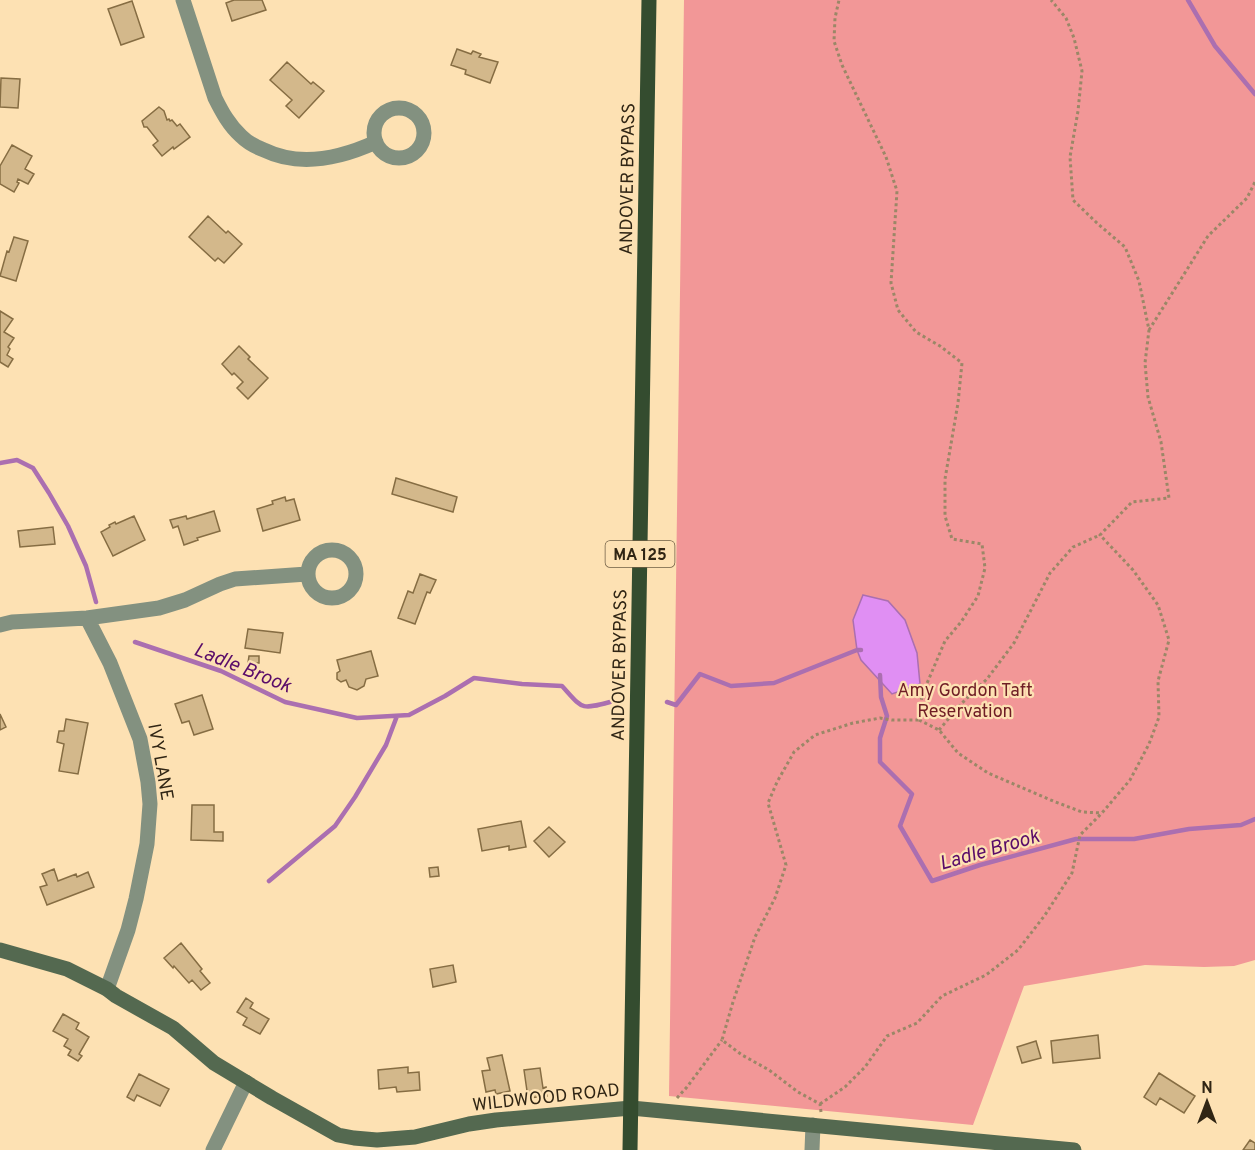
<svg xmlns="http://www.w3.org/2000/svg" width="1255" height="1150" font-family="Overpass,sans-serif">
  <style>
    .green { fill: #f29797 }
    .water { fill: #e08ff3; stroke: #ab6fb0; stroke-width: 1.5 }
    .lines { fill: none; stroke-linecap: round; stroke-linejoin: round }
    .stream { stroke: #ab6fb0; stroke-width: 4.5 }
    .building { fill: #d3b88b; stroke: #866d43; stroke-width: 1.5 }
    .path { stroke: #9b8767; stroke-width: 3; stroke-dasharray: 3 3; stroke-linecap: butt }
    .street { stroke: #839180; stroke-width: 15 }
    .secondary { stroke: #546950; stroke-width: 15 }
    .primary { stroke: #344c2f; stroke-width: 15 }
    .labels { text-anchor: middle; stroke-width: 4.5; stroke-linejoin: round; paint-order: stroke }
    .shield { fill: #fde1b3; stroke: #6e5d44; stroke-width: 1.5 }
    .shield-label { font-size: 16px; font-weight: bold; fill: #302514 }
    .street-label { font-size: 18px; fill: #302514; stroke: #fde1b3 }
    .park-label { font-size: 18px; fill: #6f1d25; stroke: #fde1b3 }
    .water-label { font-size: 20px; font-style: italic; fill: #5a0c69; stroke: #fde1b3 }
  </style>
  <rect width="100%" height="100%" fill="#fde1b3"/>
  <path class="green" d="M684 0H1255V960L1234 966 1204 967 1145 965 1024 986 973 1125 669 1096Z"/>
  <path class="water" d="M863 595 888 601 905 620 917 653 920 684 892 694 861 660 857 650 853 620Z"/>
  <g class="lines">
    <path class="stream" d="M1188 0 1215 46 1255 94
      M0 463 17 460 33 468 49 493 68 526 86 566 96 602
      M135 642 221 671 285 702 357 718 409 715 445 696 474 678 522 684 562 686C583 709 580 710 610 702
      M880 675 881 697 887 716 880 738V762L912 794 900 826 932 881 980 865 1076 839H1134L1189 829 1241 825 1255 819
      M667 702 676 705 700 674 731 686 774 683 857 650H861
      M269 881 335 826 355 797 386 745 397 716"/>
  </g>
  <path class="building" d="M234 0H262L266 10 232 21 226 3Z
    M132 1 144 37 121 45 108 9Z
    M457 49 471 54 473 51 481 54 479 57 498 62 490 83 465 74 466 70 451 65Z
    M287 62 311 84 313 82 324 91 299 118 286 106 292 100 270 80Z
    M1 78 20 79 18 108 0 107Z
    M159 107 164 111 167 120 169 119 170 121 172 120 177 126 180 124 190 137 174 149 173 147 162 156 153 145 158 141 147 127H144L142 121Z
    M12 145 32 156 25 169 34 174 28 184 18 179 17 182 19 183 14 192 0 184V166Z
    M208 216 226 233 228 231 242 244 224 263 218 258 215 261 189 237Z
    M14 237 28 241 16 281 0 276 7 251 9 252Z
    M0 311 13 319 4 332 14 338 8 347 10 349 7 355 13 359 8 367 0 362Z
    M239 346 250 357 248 359 268 378 248 399 237 388 243 382 234 373 232 375 222 364Z
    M396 478 457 497 453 512 392 494Z
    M285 497 286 501 294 499 300 520 263 531 257 509 273 504 272 501Z
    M214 511 220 531 197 538 198 540 184 545 178 526 173 528 170 520 186 516 187 519Z
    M134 516 145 540 113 556 101 532 110 527 109 525 115 522 116 524Z
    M53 527 55 544 20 547 18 531Z
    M420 574 436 580 430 593 427 592 415 624 398 618 408 591 413 593Z
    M248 629 283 633 280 653 245 648Z
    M371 651 378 676 366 679 364 686 357 690 349 687 346 680 341 682 337 679V673L340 671 337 660Z
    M249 656H259V663H248Z
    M202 695 213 729 194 735 189 721 182 723 175 704Z
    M0 714 6 727 0 730Z
    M66 719 88 723 78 774 59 771 64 744 57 742 59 731H64Z
    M192 805H214V832H223V841L191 840Z
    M521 821 526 847 509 850V846L482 851 478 829Z
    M549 827 565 842 549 857 534 841Z
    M438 867 439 876 430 877 429 868Z
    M54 869 58 881 76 874 77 877 88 872 94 887 47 905 40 887 47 885 42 874Z
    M181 943 202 969 200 971 210 983 201 990 192 980 189 983 174 966 173 968 164 958Z
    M453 965 456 982 433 987 430 969Z
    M246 998 253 1003 250 1008 269 1019 260 1034 243 1025 247 1018 237 1012Z
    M63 1014 79 1023 76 1029 89 1037 79 1054 82 1056 78 1061 68 1055 71 1050 64 1046 68 1039 53 1031Z
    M1098 1035 1100 1058 1053 1063 1051 1041Z
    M1036 1041 1041 1058 1022 1063 1017 1047Z
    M502 1055 510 1091 496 1094 495 1090 486 1092 482 1071 490 1070 487 1058Z
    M408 1067V1073L419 1072 420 1090 397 1092 396 1087 379 1089 378 1070Z
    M540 1068 543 1088 546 1087 547 1096 528 1098 524 1070Z
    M1159 1073 1195 1096 1184 1113 1160 1098 1156 1105 1144 1097Z
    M139 1074 169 1089 160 1106 137 1095 134 1101 127 1097Z
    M1250 1140 1255 1143V1150H1243Z"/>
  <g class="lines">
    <path class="path" d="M1149 330 1208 236 1247 198 1255 182
      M919 720 939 730 958 753 988 773 1053 801 1082 812 1102 813
      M939 730 961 704 987 679 1014 643 1050 573 1073 547 1100 535
      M677 1098 687 1087 722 1040
      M820 1104 845 1087 865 1067 887 1036 917 1023 942 996 986 975 1018 950 1045 915 1072 873 1080 835 1102 813 1130 780 1149 744 1159 717 1158 681 1169 640 1158 605 1133 570 1100 535 1132 502 1169 498 1161 442 1148 397 1145 363 1149 330 1139 281 1125 247 1098 224 1073 200 1070 157 1078 111 1082 71 1074 38 1066 18 1051 0
      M821 1112 820 1104 798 1092 769 1070 742 1055 722 1040 733 1002 755 937 775 898 786 865 768 803 777 782 794 752 815 735 853 723 880 718 892 720H919L922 695 945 641 961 622 978 596 985 568 982 544 952 539 945 516V479L958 403 962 363 940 346 916 332 898 310 891 283 897 191 886 157 842 65 834 41 835 18 839 0"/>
    <path class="street" d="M183 0 215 98C222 112 229 125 241 136 247 142 256 147 264 150 301 168 341 158 376 142
      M374 133a25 25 0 1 1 50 0a25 25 0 1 1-50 0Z
      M308 574a24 24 0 1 1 48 0a24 24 0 1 1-48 0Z
      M87 618 110 663 140 739 148 782 150 804 147 844 136 899 128 930 107 989
      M0 625 12 622 87 618 159 608 185 600 220 584 235 579 307 574
      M213 1150 246 1082
      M812 1150 813 1125"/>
    <path class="secondary" d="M0 950 67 969 107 989 116 996 173 1028 214 1063 272 1098 338 1135 354 1138 377 1140 415 1137 469 1124 496 1120 631 1108 1074 1150"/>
    <path class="primary" d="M630 1150 649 0"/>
  </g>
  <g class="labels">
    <rect class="shield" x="605.5" y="541" width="69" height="26" rx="4.5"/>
    <g class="shield-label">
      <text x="640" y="560">MA 125</text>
    </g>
    <g class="street-label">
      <text transform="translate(627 179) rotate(-89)" y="6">ANDOVER BYPASS</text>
      <text transform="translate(619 665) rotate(-89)" y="6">ANDOVER BYPASS</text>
      <text transform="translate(161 762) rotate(80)" y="6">IVY LANE</text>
      <text transform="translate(546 1097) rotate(-6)" y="6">WILDWOOD ROAD</text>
    </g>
    <g class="park-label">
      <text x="965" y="696">Amy Gordon Taft<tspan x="965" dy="21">Reservation</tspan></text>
    </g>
    <g class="water-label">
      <text transform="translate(243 667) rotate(22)" y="7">Ladle Brook</text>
      <text transform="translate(989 849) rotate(-16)" y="7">Ladle Brook</text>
    </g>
  </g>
  <g transform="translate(1207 1102)" stroke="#fde1b3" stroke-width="4.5" paint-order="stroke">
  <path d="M0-4.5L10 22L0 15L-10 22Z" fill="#302514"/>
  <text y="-9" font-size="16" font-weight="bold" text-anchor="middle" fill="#302514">N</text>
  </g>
</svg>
